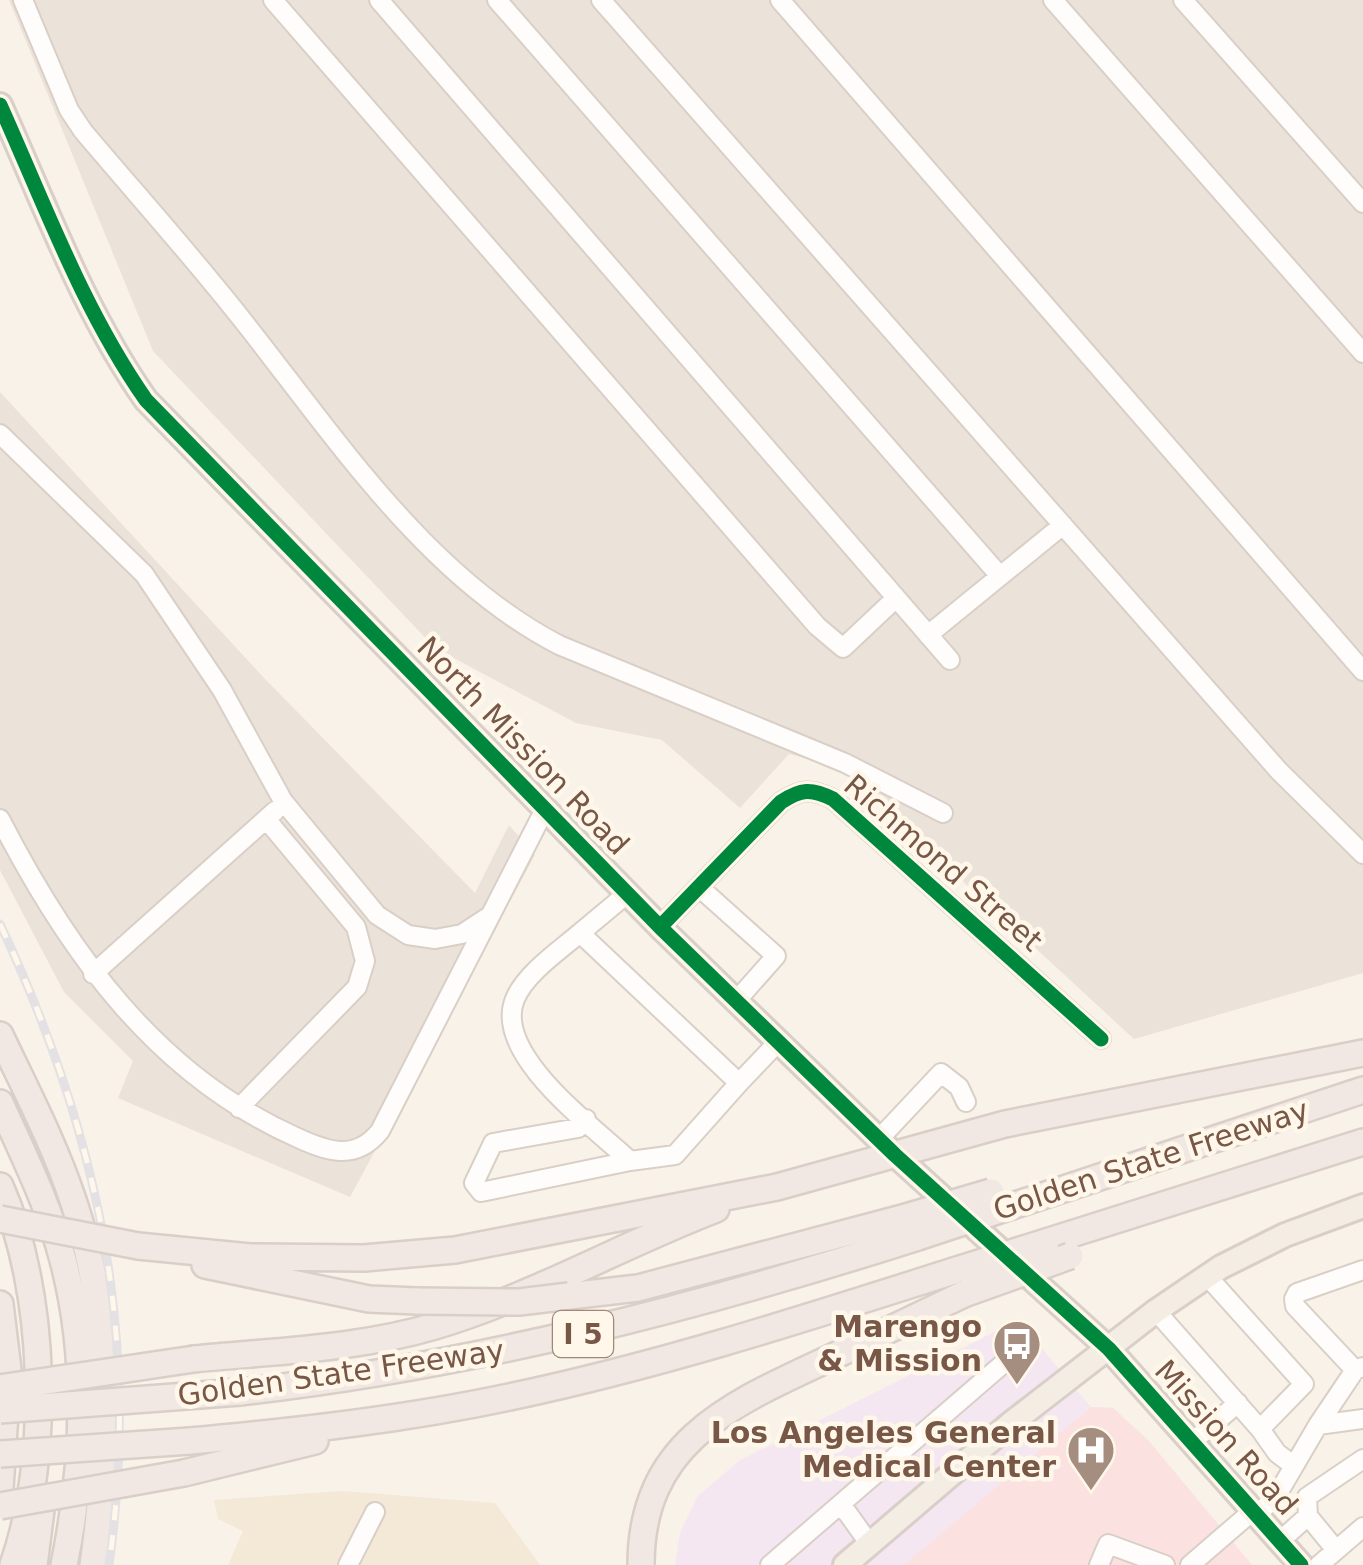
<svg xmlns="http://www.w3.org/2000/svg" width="1363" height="1565" font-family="'DejaVu Sans',sans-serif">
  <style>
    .residential { fill: #f4e8d7 }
    .industrial { fill: #ebe2d9 }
    .education { fill: #f4e7f2 }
    .medical { fill: #fbe2e0 }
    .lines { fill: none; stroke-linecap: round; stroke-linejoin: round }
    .minor-casing { stroke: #d9cfc6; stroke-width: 22 }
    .major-casing { stroke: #dacfc8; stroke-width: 28 }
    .highway-casing { stroke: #dacfc8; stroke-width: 30 }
    .minor { stroke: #fefdfc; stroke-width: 18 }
    .major { stroke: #f3ede4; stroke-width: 22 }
    .highway { stroke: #f2e8e3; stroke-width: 25 }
    .rail-casing { stroke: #e4e1e5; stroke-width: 9 }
    .rail { stroke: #fff7ea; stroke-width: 5; stroke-dasharray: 15; stroke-linecap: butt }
    .highway-bridge-casing { stroke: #dacfc8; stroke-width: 30; stroke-linecap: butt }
    .highway-bridge { stroke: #f2e8e3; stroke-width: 25 }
    .cycleway-casing { stroke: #fff7ea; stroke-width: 21 }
    .cycleway { stroke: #00873e; stroke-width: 15 }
    .labels { text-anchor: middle; stroke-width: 9; stroke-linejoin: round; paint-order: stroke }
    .shield { fill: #fff7ea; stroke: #a08777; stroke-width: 2.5 }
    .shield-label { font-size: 28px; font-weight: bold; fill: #785746 }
    .street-label { font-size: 30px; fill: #785746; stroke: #fff7ea }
    .poi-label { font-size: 30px; font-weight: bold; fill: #785746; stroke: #fff7ea; text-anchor: end }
  </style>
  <rect width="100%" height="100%" fill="#f8f2e8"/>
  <path class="residential" d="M342 1491 495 1503 540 1565H228L243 1531 218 1519 214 1500Z"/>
  <path class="industrial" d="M9 0H1363V973L1134 1039 839 767 789 754 740 808 662 740 576 723 435 648 153 351Z
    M0 392 264 678 475 893 509 825 535 855 350 1197 118 1098 133 1061 64 992 0 870Z"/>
  <path class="education" d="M1018 1320 1091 1407 1113 1408 1148 1440 1252 1565H675L680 1533 697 1497 739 1461Z"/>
  <path class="medical" d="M1091 1407 1113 1408 1148 1440 1252 1565H904Z"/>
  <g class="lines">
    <g class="minor-casing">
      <path id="minor" d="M23 0 69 110 83 131C137 195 193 257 244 322 335 437 427 577 559 645L845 763 943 813
        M273 0 817 626 843 648 896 598
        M379 0 950 660
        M497 0 1000 576
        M601 0 1279 771 1363 854
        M780 0 1363 671
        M1053 0 1363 353
        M1183 0 1363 203
        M0 434 144 574 222 690 283 801 377 915 408 935 435 939 462 934 488 917
        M928 635 1063 525
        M0 819C69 953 157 1076 298 1138 328 1152 356 1161 380 1131L545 809
        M699 887 776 956 737 1000
        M628 893 580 933 739 1083 779 1041
        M660 927 781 802C801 789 811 788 833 799L1101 1039
        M580 933C560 950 525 974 515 999 492 1054 594 1127 630 1161L675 1155 739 1083
        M93 974 275 811
        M239 1108 357 987 365 961 356 927 266 819
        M586 1119 578 1128 493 1143 474 1183 481 1192 630 1161
        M879 1139 941 1073 959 1087 966 1102
        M1156 1311 1260 1429 1304 1384 1207 1276
        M1355 1370 1295 1306 1294 1299 1297 1293 1363 1270
        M1318 1425 1355 1370 1363 1367
        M1260 1429 1277 1453 1294 1466
        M1192 1442 1238 1403
        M841 1504 869 1543
        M1259 1513 1277 1495 1318 1425 1363 1419
        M1308 1516 1336 1550
        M1281 1540 1308 1516 1307 1497 1363 1459
        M348 1565 375 1512
        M770 1565 1027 1343
        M1099 1565 1108 1544 1165 1565
        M1190 1565 1255 1509
        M1319 1565 1363 1527"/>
    </g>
    <g class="major-casing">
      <path id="major" d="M0 105C45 205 83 310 146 400L660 927 895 1155 1109 1349 1301 1565
        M845 1565 1010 1424 1156 1311 1221 1267 1285 1235 1363 1206"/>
    </g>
    <g class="highway-casing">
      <path id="highway" d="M0 1035C26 1090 55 1145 74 1203 113 1320 110 1444 93 1565
        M0 1103C23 1154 49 1206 63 1260 89 1359 84 1466 64 1565
        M0 1186C47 1291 51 1457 13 1565
        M1012 1206 1363 1090
        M1046 1242 1363 1142
        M138 1246 250 1257 364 1258 455 1250 777 1187 1005 1124 1363 1053
        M205 1265 369 1299 417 1301
        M569 1296 638 1288 906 1217
        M0 1304 8 1370 0 1488
        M194 1359C274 1351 358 1349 435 1326 532 1297 622 1245 716 1209
        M240 1392C473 1366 695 1308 918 1237
        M190 1441C299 1431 407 1419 514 1396 665 1364 812 1316 960 1269
        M184 1473 315 1441
        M34 1565 41 1510
        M641 1565C641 1443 729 1405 826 1360 872 1338 918 1316 964 1294"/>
    </g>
    <use href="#minor" class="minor"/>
    <use href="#major" class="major"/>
    <use href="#highway" class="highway"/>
    <g class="rail-casing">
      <path id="rail" d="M0 924C98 1133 141 1334 109 1565"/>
    </g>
    <use href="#rail" class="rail"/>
    <g class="highway-bridge-casing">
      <path id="highway-bridge" d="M906 1217 991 1192
        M0 1219 138 1246
        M918 1237 1012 1206
        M960 1269 1046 1242
        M964 1294 1070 1256
        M417 1301 519 1302 569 1296
        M0 1388 194 1359
        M0 1410 240 1392
        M0 1454 190 1441
        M0 1506 184 1473"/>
    </g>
    <use href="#highway-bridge" class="highway-bridge"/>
    <g class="cycleway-casing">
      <path id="cycleway" d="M0 105C45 205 83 310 146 400L660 927 895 1155 1109 1349 1301 1565
        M660 927 781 802C801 789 811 788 833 799L1101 1039"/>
    </g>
    <use href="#cycleway" class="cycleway"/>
  </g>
  <defs>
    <g id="bus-pin" transform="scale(2.5)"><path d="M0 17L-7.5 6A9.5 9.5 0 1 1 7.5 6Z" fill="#a58d7f" stroke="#fff7ea"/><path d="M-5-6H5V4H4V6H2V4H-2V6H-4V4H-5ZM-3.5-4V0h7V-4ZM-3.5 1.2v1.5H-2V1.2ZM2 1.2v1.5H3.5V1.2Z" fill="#fff"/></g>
    <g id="hospital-pin" transform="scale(2.5)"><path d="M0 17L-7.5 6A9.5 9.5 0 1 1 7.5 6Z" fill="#a58d7f" stroke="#fff7ea"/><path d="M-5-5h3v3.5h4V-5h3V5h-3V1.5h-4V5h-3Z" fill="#fff"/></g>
  </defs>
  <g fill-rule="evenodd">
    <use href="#bus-pin" x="1017" y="1344"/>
    <use href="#hospital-pin" x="1091" y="1450"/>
  </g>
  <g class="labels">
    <rect class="shield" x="553" y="1311" width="60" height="46" rx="8"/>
    <g class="shield-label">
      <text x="583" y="1344">I 5</text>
    </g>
    <g class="street-label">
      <text transform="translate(523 746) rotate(46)" y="10">North Mission Road</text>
      <text transform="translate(943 863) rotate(41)" y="10">Richmond Street</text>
      <text transform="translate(1151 1160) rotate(-18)" y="10">Golden State Freeway</text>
      <text transform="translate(341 1373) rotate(-8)" y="10">Golden State Freeway</text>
      <text transform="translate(1226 1438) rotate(48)" y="10">Mission Road</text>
    </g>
    <g class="poi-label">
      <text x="982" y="1337">Marengo<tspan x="982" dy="34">&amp; Mission</tspan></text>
      <text x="1056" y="1443">Los Angeles General<tspan x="1056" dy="34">Medical Center</tspan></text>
    </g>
  </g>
</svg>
